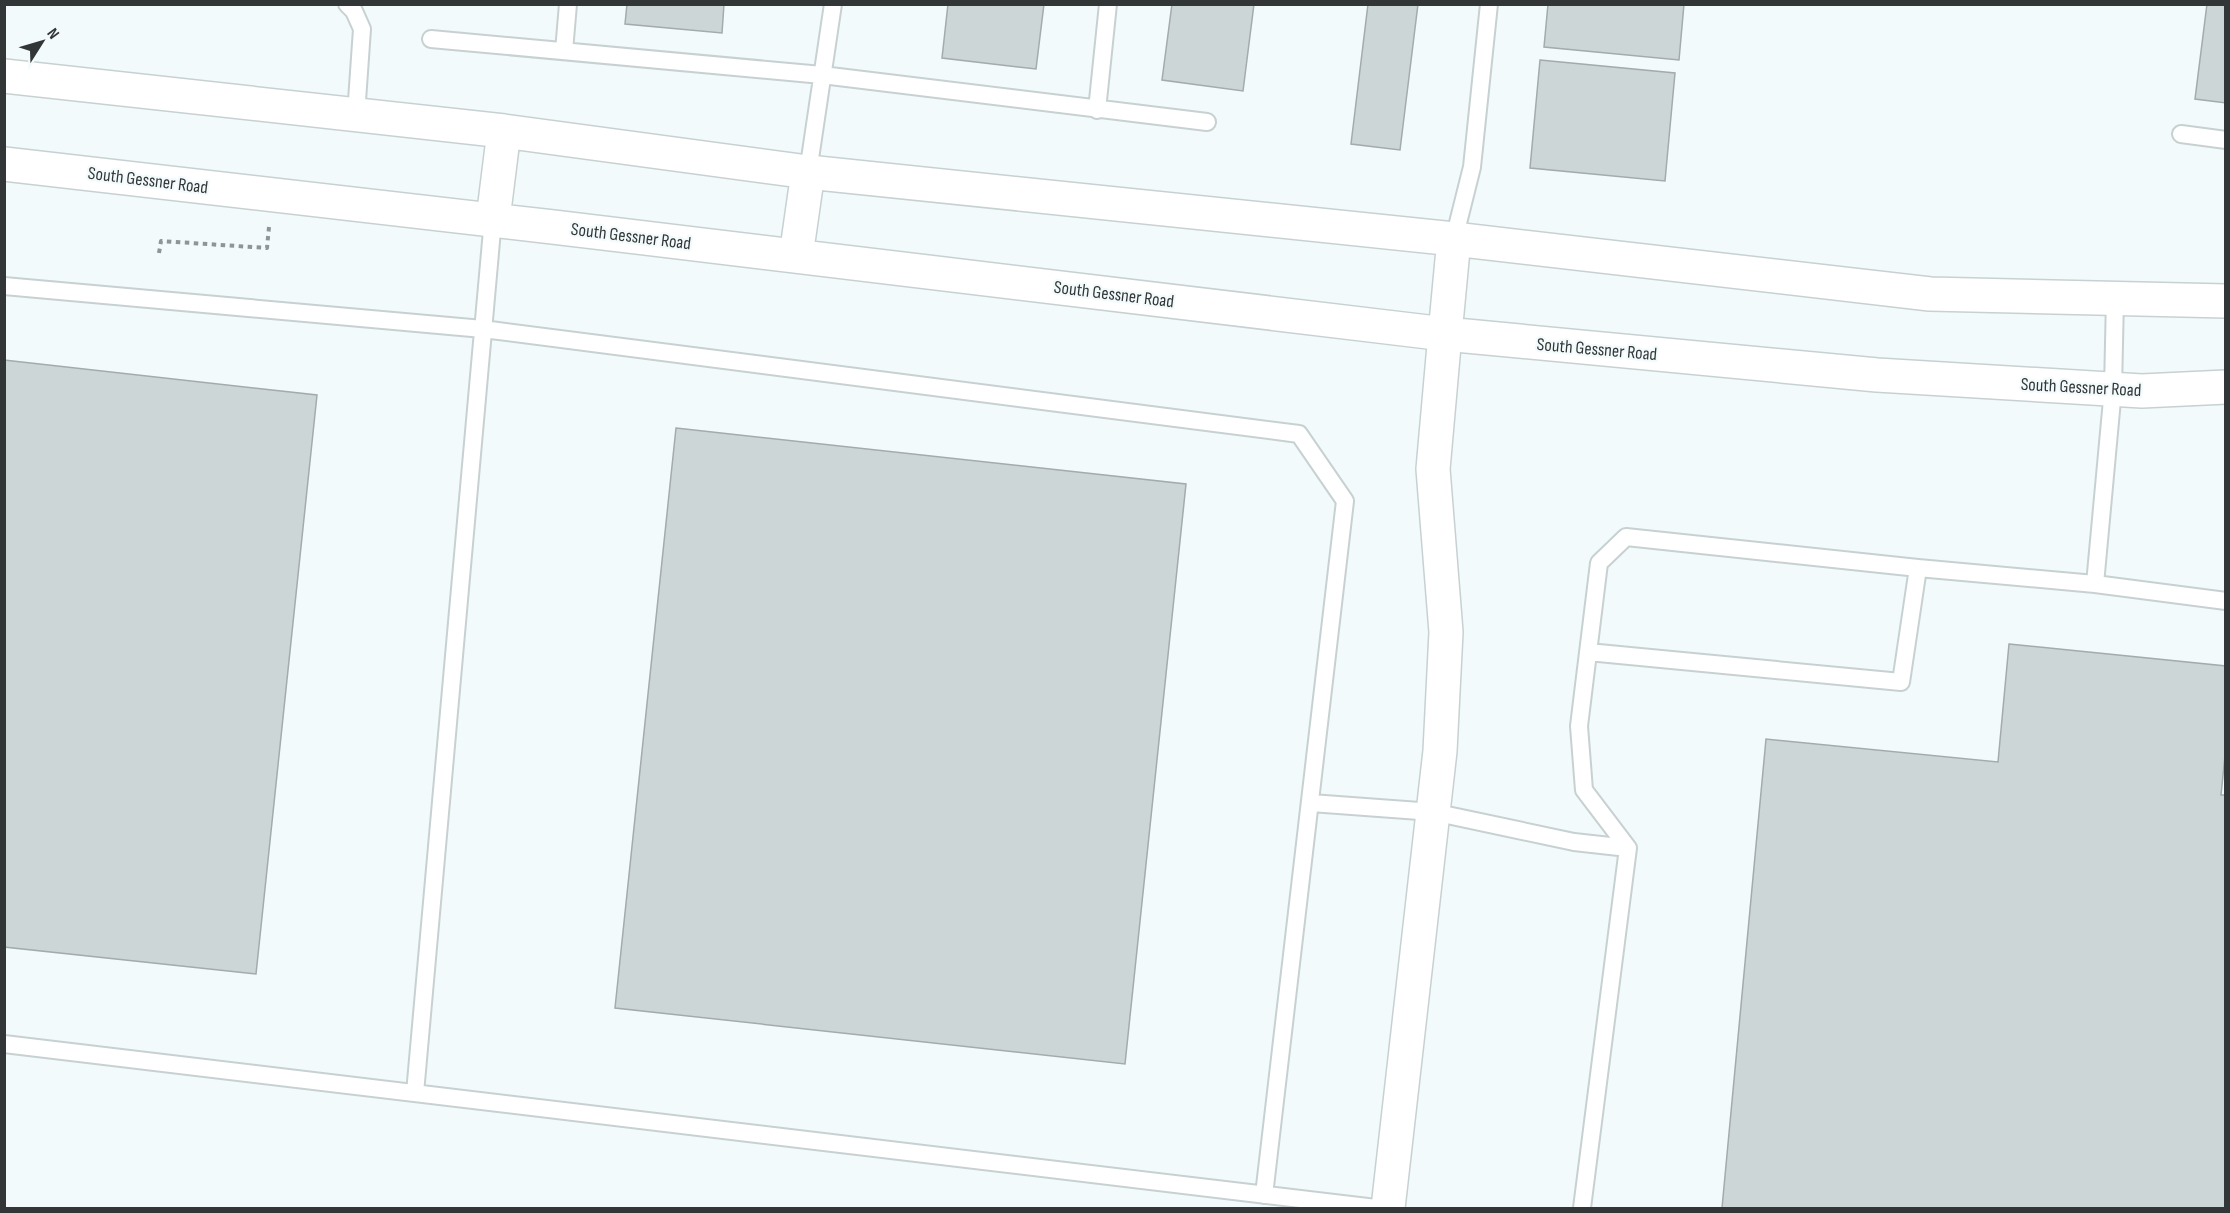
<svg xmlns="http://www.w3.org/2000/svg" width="2230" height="1213" font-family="'Sofia Sans Condensed',sans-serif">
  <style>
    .building { fill: #cdd6d6; stroke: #a3abac; stroke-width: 1.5 }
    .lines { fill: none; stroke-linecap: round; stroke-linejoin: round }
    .lane-casing { stroke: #c8d1d1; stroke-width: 20 }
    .street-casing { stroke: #c8d1d1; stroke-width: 36 }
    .secondary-casing { stroke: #c8d1d1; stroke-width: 36 }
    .path { stroke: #8f9595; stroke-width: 4; stroke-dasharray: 4.5 4.5; stroke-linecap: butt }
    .lane { stroke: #fff; stroke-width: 16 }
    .street { stroke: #fff; stroke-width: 33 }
    .secondary { stroke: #fff; stroke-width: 33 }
    .labels { text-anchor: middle; stroke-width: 4.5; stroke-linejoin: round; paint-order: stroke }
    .street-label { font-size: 18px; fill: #333636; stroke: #f2fafb }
  </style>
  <rect width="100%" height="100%" fill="#f2fafb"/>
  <path class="building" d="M627 4H724L722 33 625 24Z
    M948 4H1044L1036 69 942 58Z
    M1172 4H1254L1243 91 1162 80Z
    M1368 4H1418L1400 150 1351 144Z
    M1548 4H1684L1679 60 1544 47Z
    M2207 4H2226V103L2195 99Z
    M1540 60 1675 73 1665 181 1530 168Z
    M4 360 317 395 256 974 4 947Z
    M676 428 1186 484 1125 1064 615 1008Z
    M2009 644 2226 666V746L2221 795H2226V1208H1722L1766 739 1998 762Z"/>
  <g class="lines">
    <g class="lane-casing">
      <path id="lane" d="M347 4 354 11 362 29 356 115
        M431 39 822 75 1207 122
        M564 51 568 4
        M1097 110 1108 4
        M2181 134 2226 140
        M808 172 833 4
        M1454 239 1472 167 1489 4
        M4 286 483 329 1299 434 1345 501 1264 1195
        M2115 298 2113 389 2095 584 2226 601
        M1588 652 1901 682 1918 568
        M1311 803 1433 812 1574 842 1628 848
        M4 1044 1376 1208
        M415 1093 493 219
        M1582 1208 1628 848 1584 790 1579 726 1599 563 1626 537 1918 568 2095 584"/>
    </g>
    <g class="street-casing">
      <path id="street" d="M1388 1208 1440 751 1446 632 1433 469 1445 334"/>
    </g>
    <g class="secondary-casing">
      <path id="secondary" d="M4 76 504 131 808 172 1454 239 1930 294 2226 301
        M4 164 553 227 1445 334 1877 375 2142 391 2226 387
        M493 219 504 131
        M796 256 808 172
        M1445 334 1454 239"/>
    </g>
    <path class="path" d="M159 253 161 241 267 248 269 227"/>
    <use href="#lane" class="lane"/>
    <use href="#street" class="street"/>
    <use href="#secondary" class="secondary"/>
  </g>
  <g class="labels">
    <g class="street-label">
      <text transform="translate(148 180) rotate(7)" y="6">South Gessner Road</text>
      <text transform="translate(631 236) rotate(7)" y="6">South Gessner Road</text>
      <text transform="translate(1114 294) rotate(7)" y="6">South Gessner Road</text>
      <text transform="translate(1597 349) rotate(5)" y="6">South Gessner Road</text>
      <text transform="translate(2081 387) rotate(3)" y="6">South Gessner Road</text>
    </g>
  </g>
  <rect width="2230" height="1213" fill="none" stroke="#333636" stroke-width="12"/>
  <g transform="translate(42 42) rotate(53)" stroke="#f2fafb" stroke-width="4.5" paint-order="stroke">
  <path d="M0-4.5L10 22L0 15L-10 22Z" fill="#333636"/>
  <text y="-9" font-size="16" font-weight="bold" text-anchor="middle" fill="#333636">N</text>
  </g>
</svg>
